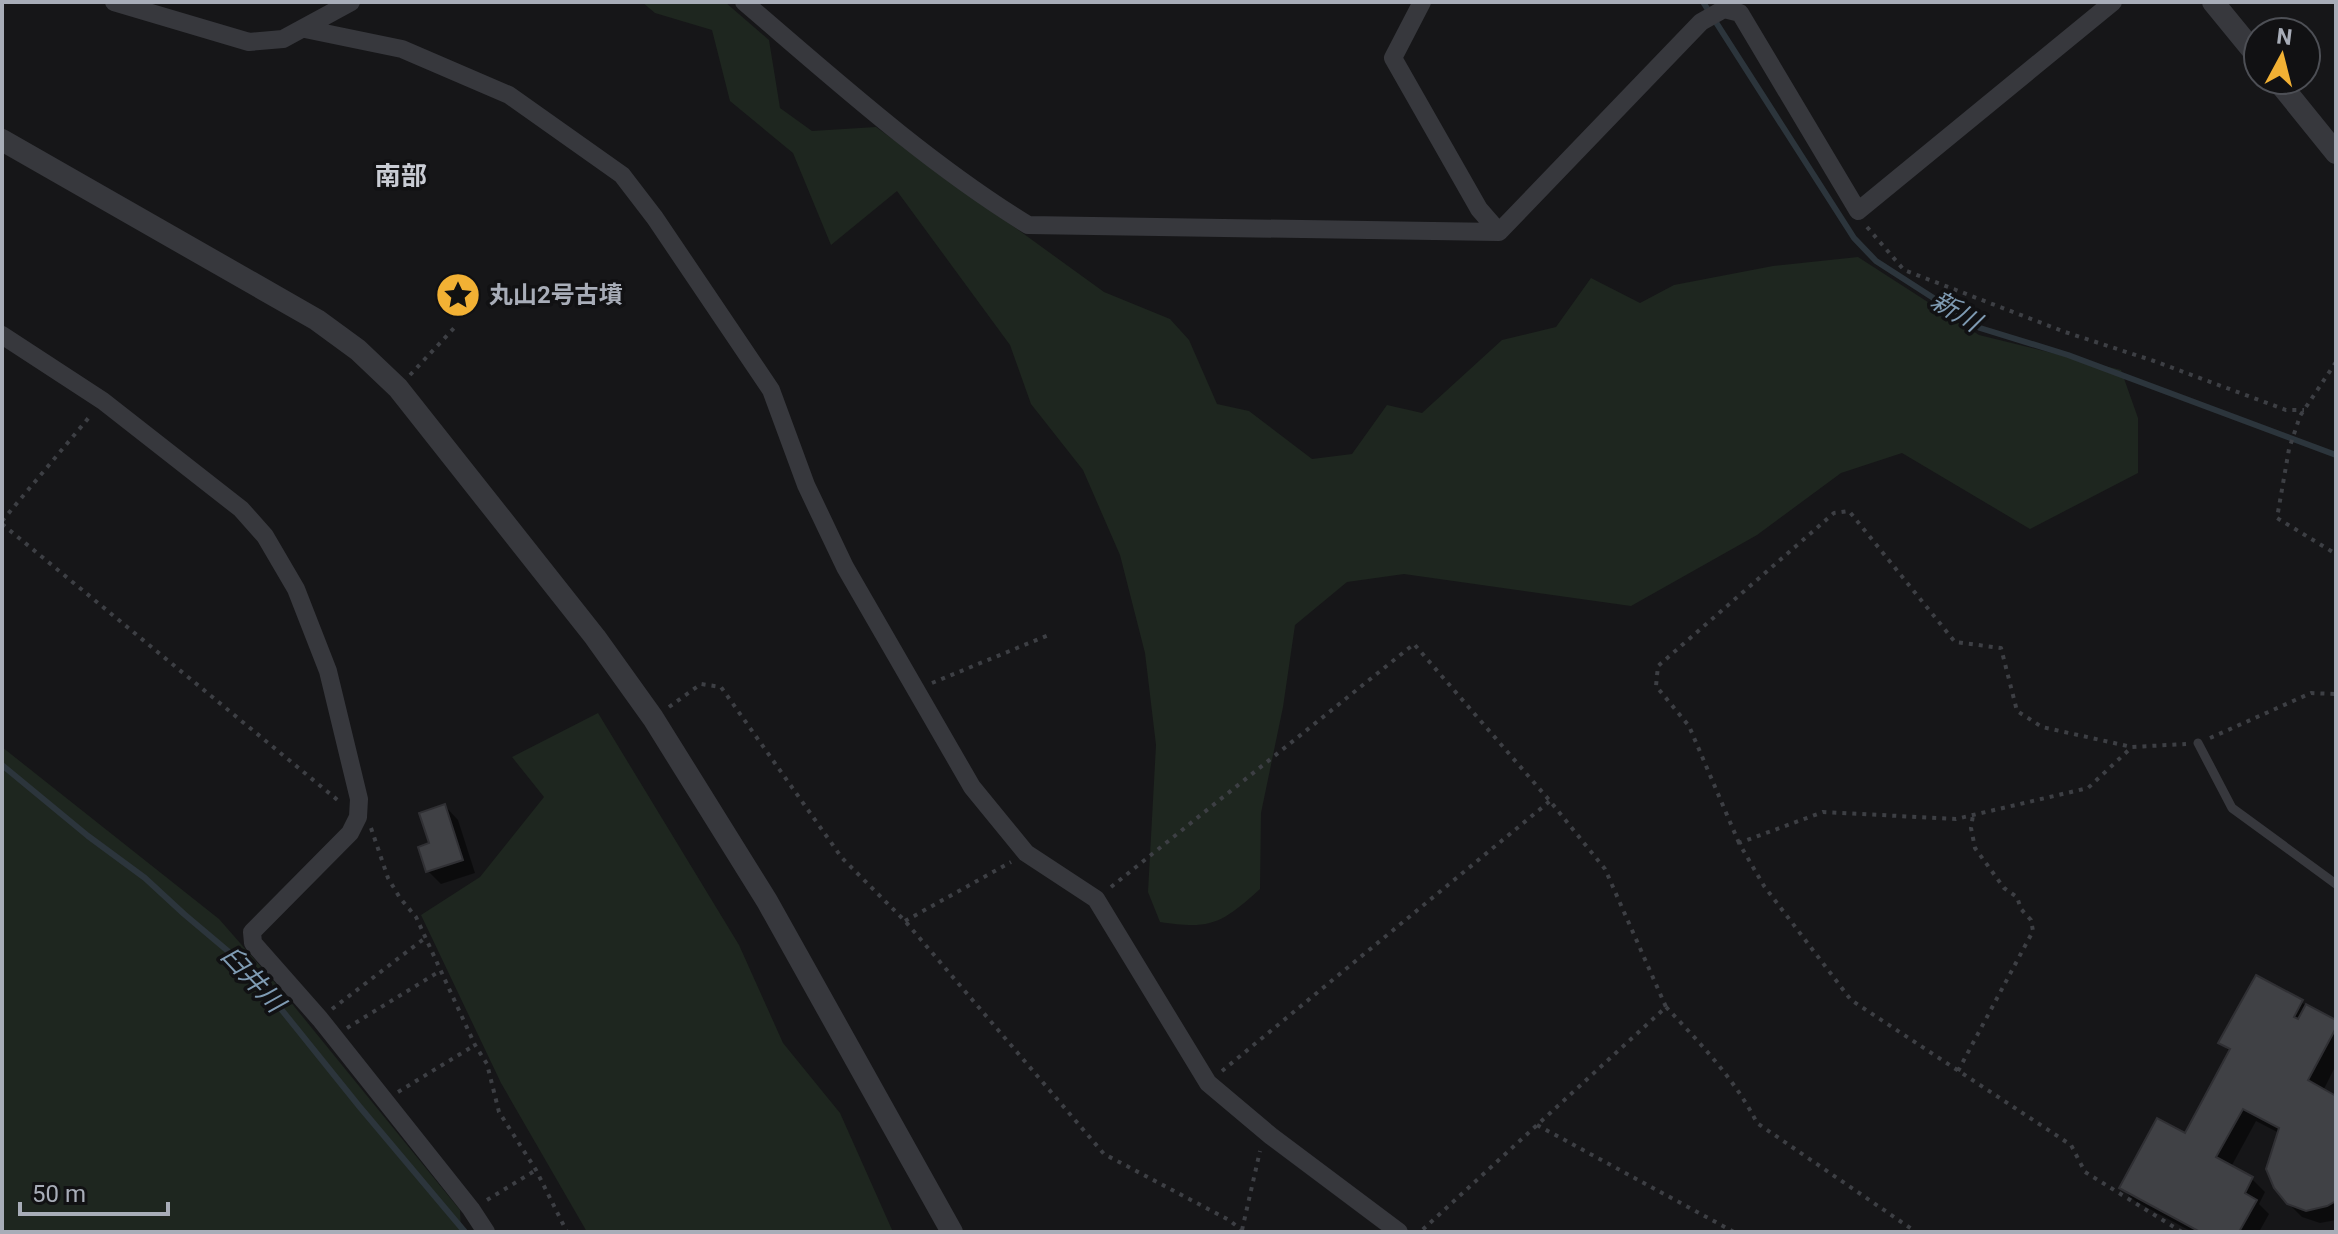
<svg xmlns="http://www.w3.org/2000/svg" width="2338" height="1234" font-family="Roboto,'Noto Sans JP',sans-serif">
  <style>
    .green { fill: #1e261f }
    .shadow { fill: #0007 }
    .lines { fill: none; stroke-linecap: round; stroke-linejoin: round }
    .stream { stroke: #2c353c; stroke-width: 6 }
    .building { fill: #404145; stroke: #303034; stroke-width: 2 }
    .path { stroke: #3d3f44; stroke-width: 4; stroke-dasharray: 4 6; stroke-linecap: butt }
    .service { stroke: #37383d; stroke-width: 9 }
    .minor { stroke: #37383d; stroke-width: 18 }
    .tertiary { stroke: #37383d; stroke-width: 22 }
    .labels { text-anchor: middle; stroke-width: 7; stroke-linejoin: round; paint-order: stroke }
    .poi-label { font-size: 24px; font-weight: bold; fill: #a8adb8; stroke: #111113; text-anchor: start }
    .neighbourhood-label { font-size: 26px; font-weight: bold; fill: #c9ccd4; stroke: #111113 }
    .water-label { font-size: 26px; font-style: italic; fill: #7f9bb3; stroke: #111113 }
  </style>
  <rect width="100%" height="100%" fill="#161618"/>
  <path class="green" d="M642 2H725L769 40 780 108 812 131 876 127 1104 292 1170 319 1189 340 1217 404 1249 411 1312 459 1352 454 1387 405 1422 413 1502 340 1556 327 1591 278 1640 303 1674 285 1773 266 1858 257 1979 335 2121 370 2138 418V473L2030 529 1902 453 1841 473 1757 535 1631 606 1404 574 1347 582 1295 625 1283 707 1261 813 1260 889C1222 923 1212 930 1160 922L1148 892 1156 745 1145 653 1120 555 1083 470 1031 404 1010 345 897 191 831 245 793 153 730 101 712 30 655 13Z
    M598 713 739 945 783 1043 840 1113 893 1232H587L501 1083 421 915 480 877 544 797 512 757Z
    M2 747 219 919 276 984 460 1210 461 1232H2Z"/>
  <path class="shadow" d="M445 806 458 820 475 873 441 884 428 871 432 844Z
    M2256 977 2336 1022V1065L2323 1091 2336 1099V1220L2320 1223 2302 1217 2288 1203 2279 1133 2256 1121 2231 1167 2252 1179 2265 1192 2259 1204 2269 1214 2259 1232H2192L2135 1201 2121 1188 2185 1136 2231 1053 2221 1043Z"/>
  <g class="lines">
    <path class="stream" d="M1703 2 1854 238 1876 261 1980 328 2068 355 2336 455
      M2 765 88 836 145 878 184 914 248 968 359 1106 465 1232"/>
  </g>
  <path class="building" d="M445 804 463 860 426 872 418 847 429 843 419 813Z
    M2256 975 2303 1000 2294 1017 2298 1019 2306 1004 2336 1020V1028L2308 1080 2336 1096V1201L2327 1206 2306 1211 2287 1204 2274 1188 2266 1169 2279 1128 2243 1109 2216 1157 2253 1177 2245 1193 2257 1200 2239 1232H2200L2119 1188 2157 1118 2185 1133 2230 1049 2218 1043Z"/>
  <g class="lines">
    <path class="path" d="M1867 227 1904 270 2065 332 2154 361 2286 410H2304
      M2336 362 2300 416 2289 449 2277 518 2336 554
      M410 375 455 327
      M2 521 91 415
      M2 524 340 802
      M932 683 1051 634
      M669 707 701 684 721 687 842 858 905 921 1104 1154 1229 1220 1244 1232
      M2210 738 2311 693 2336 694
      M371 828 388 878 400 898 416 917 475 1045 487 1064 499 1112 536 1170 567 1232
      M1739 843 1689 726 1656 686 1658 666 1834 513 1849 511 1955 642 2001 648 2017 711 2042 727 2132 747
      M1111 887 1414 644 1550 801 1605 869 1666 1007 1420 1232
      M905 921 1011 862
      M1666 1007C1699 1042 1735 1079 1757 1123L1916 1232
      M332 1009 425 938
      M347 1028 440 971
      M1222 1071 1550 801
      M1958 1071 2033 931 2031 920 2021 909 2017 897 2004 888 1975 848 1971 828 1973 815
      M398 1092 475 1045
      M1537 1125 1734 1232
      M487 1200 536 1170
      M1242 1230 1260 1151
      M2182 1232 2085 1172 2071 1145 1851 1000 1764 886 1739 843 1823 812 1956 819 2088 788 2132 747 2186 744"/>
    <path class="service" d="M2198 743 2232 808 2336 884"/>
    <path class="minor" d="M114 2 249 42 283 39 351 2
      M744 2C834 79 927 163 1028 225L1499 232 1701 22 1724 9 1740 13 1858 211 2113 2
      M1422 2 1393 58 1479 209 1499 232
      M305 29 402 49 509 95 622 175 655 218 771 390 806 485 845 567 972 787 1026 853 1096 899 1208 1083 1271 1136 1399 1232
      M2 335 103 401 241 509 265 536 296 589 328 671 359 799 358 817 350 833 252 932 253 943 320 1019 471 1209 486 1232"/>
    <path class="tertiary" d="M2213 2 2258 57
      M2277 80 2336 153
      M2 140 317 320 358 350 398 388 595 637 653 718 767 901 952 1232"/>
  </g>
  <defs>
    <g id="sight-disc" transform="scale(2.3)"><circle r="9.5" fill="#f2b134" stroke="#111113"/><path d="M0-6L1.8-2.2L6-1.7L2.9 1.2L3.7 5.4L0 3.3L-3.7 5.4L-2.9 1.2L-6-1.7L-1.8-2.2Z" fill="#111"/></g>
  </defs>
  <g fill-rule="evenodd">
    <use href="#sight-disc" x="458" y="295"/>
  </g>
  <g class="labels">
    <g class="poi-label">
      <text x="489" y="303">丸山2号古墳</text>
    </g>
    <g class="neighbourhood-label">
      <text x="401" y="185">南部</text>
    </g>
    <g class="water-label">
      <text transform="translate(1956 311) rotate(31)" y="9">新川</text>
      <text transform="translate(253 979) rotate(47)" y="9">臼井川</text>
    </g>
  </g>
  <rect width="2338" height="1234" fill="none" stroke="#a8adb8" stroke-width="8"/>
  <g transform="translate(2282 56) rotate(7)"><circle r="38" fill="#111113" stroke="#4d4f55" stroke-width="2"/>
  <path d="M0-6L14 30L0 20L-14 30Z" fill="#f2b134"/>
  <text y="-12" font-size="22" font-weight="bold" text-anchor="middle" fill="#a8adb8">N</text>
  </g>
  <path d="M20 1202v12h148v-12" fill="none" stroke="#a8adb8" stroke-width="4"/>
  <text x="32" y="1202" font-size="24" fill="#a8adb8" stroke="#111113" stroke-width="6" paint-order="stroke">50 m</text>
</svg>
